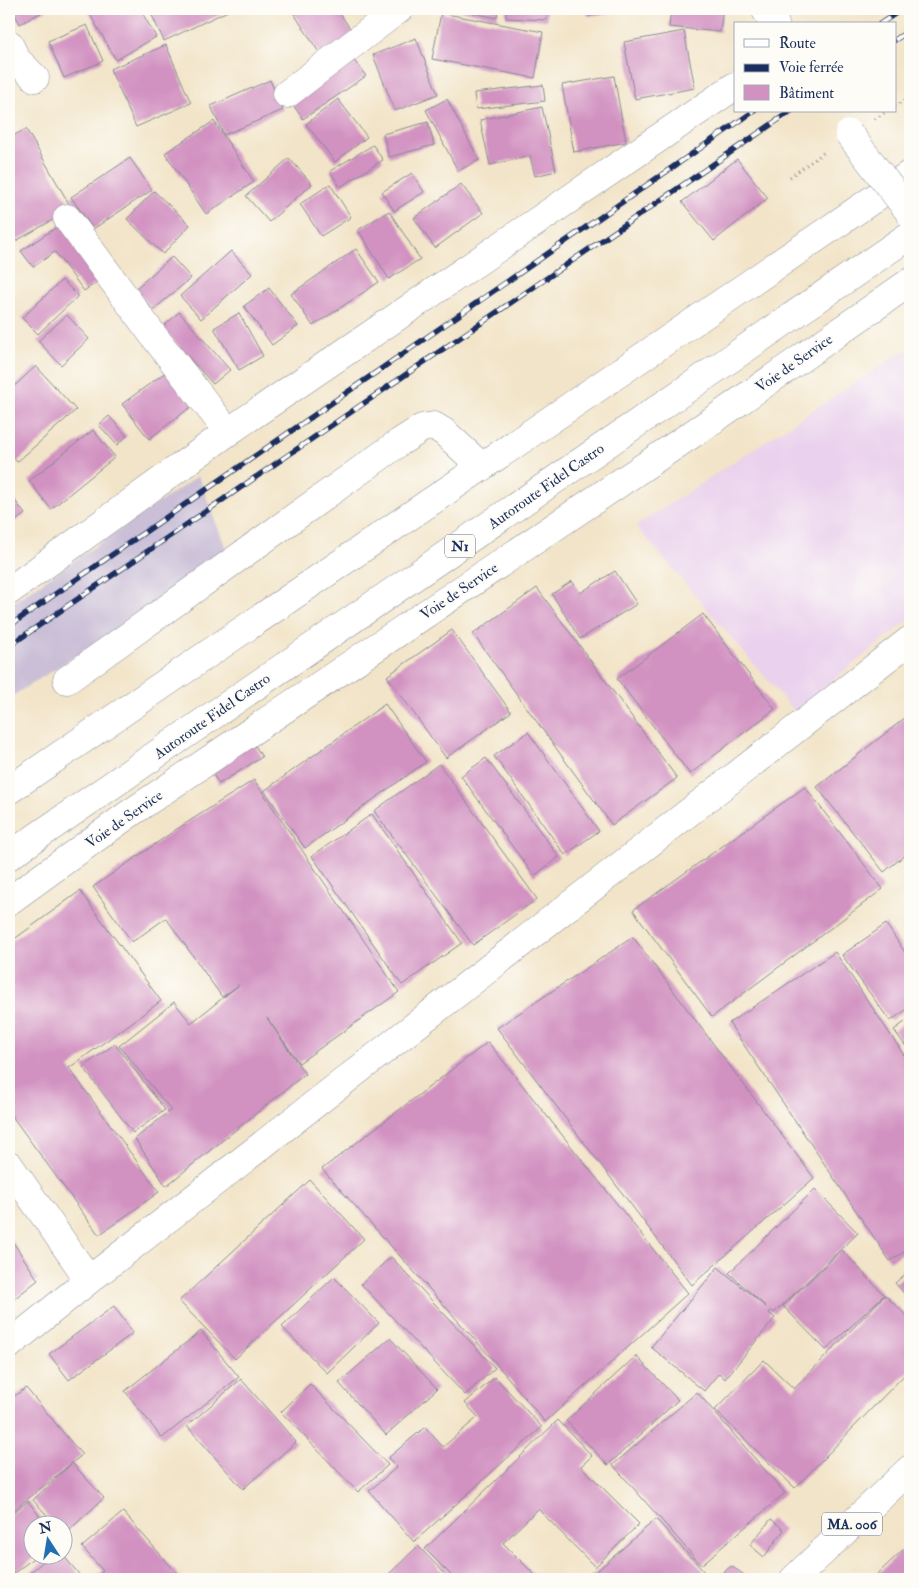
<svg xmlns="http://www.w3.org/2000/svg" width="919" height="1588" font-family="'IM FELL Double Pica',serif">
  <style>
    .built { fill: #ead1ed }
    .industrial { fill: #cabfd7 }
    .building { fill: #d191c1 }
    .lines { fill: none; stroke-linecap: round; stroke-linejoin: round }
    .minor-casing { stroke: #868a93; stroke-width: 29 }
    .major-casing { stroke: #868a93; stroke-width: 29 }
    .highway-casing { stroke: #868a93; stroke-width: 29 }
    .path { stroke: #868a93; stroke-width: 3; stroke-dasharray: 1 4; stroke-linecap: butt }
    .minor { stroke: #fff; stroke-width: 28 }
    .major { stroke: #fff; stroke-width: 28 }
    .highway { stroke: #fff; stroke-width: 28 }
    .rail-casing { stroke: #1b2f5e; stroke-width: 5.5 }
    .rail { stroke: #fdfcf7; stroke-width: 4; stroke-dasharray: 11; stroke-linecap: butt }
    .minor-bridge-casing { stroke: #868a93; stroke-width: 29; stroke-linecap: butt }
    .minor-bridge { stroke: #fff; stroke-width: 28 }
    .labels { text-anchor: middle; stroke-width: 4; stroke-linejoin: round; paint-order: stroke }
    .shield { fill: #fdfcf7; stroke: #5f6c8c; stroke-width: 1 }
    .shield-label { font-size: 14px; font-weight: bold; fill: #1b2f5e }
    .street-label { font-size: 15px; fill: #1b2f5e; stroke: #fdfcf7 }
  </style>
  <rect width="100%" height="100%" fill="#fdfcf7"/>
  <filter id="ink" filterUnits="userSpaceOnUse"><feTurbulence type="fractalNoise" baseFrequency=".02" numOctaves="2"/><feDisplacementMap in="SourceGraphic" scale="10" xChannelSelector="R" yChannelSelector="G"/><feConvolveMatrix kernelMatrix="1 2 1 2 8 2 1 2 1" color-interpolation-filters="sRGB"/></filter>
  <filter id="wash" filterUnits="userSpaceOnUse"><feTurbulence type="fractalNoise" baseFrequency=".0096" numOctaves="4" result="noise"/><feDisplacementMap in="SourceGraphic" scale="20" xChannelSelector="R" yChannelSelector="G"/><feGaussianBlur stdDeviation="1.12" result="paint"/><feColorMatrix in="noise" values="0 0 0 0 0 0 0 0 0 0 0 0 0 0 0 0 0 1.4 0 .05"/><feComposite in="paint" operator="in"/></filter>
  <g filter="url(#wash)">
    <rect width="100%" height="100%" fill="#f2e4c8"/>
    <path class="built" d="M910 347V619L794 711 636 526Z"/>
    <path class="industrial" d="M198 476 230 559 9 698V605Z"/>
    <g id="blocks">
      <path class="building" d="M12 9H48L20 24Z
        M87 9H140L156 37 116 60Z
        M149 9H232L164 41Z
        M291 9H337L355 36 322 57Z
        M455 9H498L497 18Z
        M506 9H547V20L506 18Z
        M587 9H628V10L588 16Z
        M671 9H723L720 32 669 27Z
        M441 13 543 32 535 78 432 59Z
        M87 25 103 61 64 78 48 41Z
        M684 31 695 88 635 99 624 42Z
        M416 38 438 94 395 111 373 55Z
        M166 45 191 103 136 127 110 69Z
        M350 55 366 76 303 119 288 98Z
        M614 76 626 142 574 152 562 85Z
        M270 80 283 110 224 135 211 106Z
        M543 85 545 101 476 109 474 93Z
        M338 99 367 137 335 162 306 124Z
        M447 99 479 160 458 171 426 110Z
        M542 107 556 171 535 176 530 156 490 165 480 120Z
        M214 121 254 182 206 214 165 153Z
        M428 122 434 145 389 157 383 134Z
        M26 129 72 209 9 245V138Z
        M373 145 383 160 340 187 330 171Z
        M130 158 152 190 93 229 71 197Z
        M289 158 312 184 269 222 246 196Z
        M737 159 768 198 714 241 682 202Z
        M412 173 424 192 394 211 382 192Z
        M330 184 351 217 321 236 300 204Z
        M461 184 483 213 435 248 414 218Z
        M154 191 190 225 163 254 127 219Z
        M389 211 420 259 389 279 358 230Z
        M61 224 100 280 84 291 55 252 33 267 21 251Z
        M356 249 379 282 313 326 291 294Z
        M231 251 252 274 201 319 180 296Z
        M172 257 191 278 153 310 135 289Z
        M62 280 78 296 38 334 22 318Z
        M269 288 298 326 272 345 244 306Z
        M179 312 230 370 213 384 162 328Z
        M239 313 263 356 239 370 214 328Z
        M67 315 89 339 61 365 38 341Z
        M36 366 76 410 17 462 9 453V391Z
        M170 369 196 403 149 439 122 404Z
        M109 416 127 436 117 445 99 425Z
        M93 430 115 457 51 509 29 481Z
        M13 498 25 514 9 526V501Z
        M615 571 637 604 580 639 552 594 572 581 580 593Z
        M537 588 677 778 612 825 473 634Z
        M703 614 775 709 690 774 617 679Z
        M452 630 511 712 446 758 387 676Z
        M385 704 426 762 305 848 264 791Z
        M910 714V851L884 872 817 787Z
        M528 732 599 831 565 855 494 756Z
        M250 737 262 757 219 784 206 764Z
        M486 758 559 857 534 876 461 776Z
        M439 764 537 899 473 945 374 811Z
        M254 780 399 992 299 1063 267 1018 305 1074 166 1186 135 1139 171 1110 119 1046 174 1002 191 1023 239 985 222 997 166 918 132 942 93 887 177 829Z
        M805 787 883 889 712 1017 633 910Z
        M372 814 462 943 402 985 312 856Z
        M80 891 161 1001 69 1068 159 1192 99 1235 9 1112V943Z
        M886 924 910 960V1007L890 1021 842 955Z
        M633 937 814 1178 692 1285 497 1028Z
        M835 952 910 1064V1248L890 1261 729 1023Z
        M910 1018V1052L894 1030Z
        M488 1042 688 1293 545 1422 494 1361 322 1169Z
        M115 1044 165 1110 133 1133 83 1067Z
        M310 1180 364 1239 235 1359 179 1301Z
        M815 1189 858 1233 774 1313 771 1310 769 1313 775 1318 725 1379 719 1373 704 1391 651 1347 718 1267 766 1307 729 1273Z
        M9 1236 38 1280 9 1303Z
        M842 1250 884 1295 826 1350 783 1306Z
        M391 1257 495 1368 465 1395 361 1284Z
        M910 1270V1300L895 1283Z
        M334 1277 379 1323 327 1373 282 1327Z
        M885 1295 910 1319V1369L795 1488 715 1410 764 1360 794 1389Z
        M114 1306 133 1333 69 1380 49 1354Z
        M201 1331 239 1377 162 1438 125 1391Z
        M390 1338 437 1389 386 1435 339 1383Z
        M636 1356 678 1400 608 1465 566 1421Z
        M495 1377 542 1427 414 1542 369 1491 397 1467 388 1458 425 1427 443 1447 478 1417 465 1403Z
        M241 1379 296 1442 243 1489 187 1426Z
        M310 1384 388 1465 358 1492 281 1412Z
        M26 1388 82 1455 9 1514V1400Z
        M697 1392 785 1493 701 1565 613 1465Z
        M558 1420 592 1456 581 1466 639 1524 595 1567 538 1509 503 1543 539 1579H470L467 1577 465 1579H455L425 1549Z
        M72 1463 104 1498 65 1534 62 1532V1526H57L33 1500Z
        M28 1501 47 1526H32V1556H36L9 1577V1516Z
        M123 1512 182 1579H93L103 1571 82 1547Z
        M656 1519 706 1574 701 1579H588Z
        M771 1519 784 1530 764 1557 750 1545Z
        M418 1546 450 1579H384Z
        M904 1549 910 1555V1579H872Z
        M63 1555 83 1579H22L50 1556Z
        M731 1566 746 1576 743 1579H716Z"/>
    </g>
  </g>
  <g filter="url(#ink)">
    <use href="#blocks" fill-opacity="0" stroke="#868a93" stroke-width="1"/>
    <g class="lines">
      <g class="minor-casing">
        <path id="minor" d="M765 9 775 24
          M9 44 16 59 35 78
          M287 94 399 9
          M67 218 153 335 228 432
          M9 591 228 432 735 86
          M67 680 400 442 422 428 434 426 444 432 482 467
          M9 901 129 814 713 420 910 282
          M9 1165 89 1280
          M9 1345 89 1280 910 640"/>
      </g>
      <g class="major-casing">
        <path id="major" d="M794 1579 910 1469"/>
      </g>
      <g class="highway-casing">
        <path id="highway" d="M9 790 910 174
          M9 856 910 235"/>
      </g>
      <path class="path" d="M895 106 910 97
        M875 119 887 111
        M790 177 826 151
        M906 341 910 338"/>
      <use href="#minor" class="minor"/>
      <use href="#major" class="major"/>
      <use href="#highway" class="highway"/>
      <g class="rail-casing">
        <path id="rail" d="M880 24 902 9
          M895 40 910 30
          M9 626 754 111
          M9 646 791 111"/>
      </g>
      <use href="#rail" class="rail"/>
      <g class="minor-bridge-casing">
        <path id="minor-bridge" d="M849 134 910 213"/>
      </g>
      <use href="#minor-bridge" class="minor-bridge"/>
    </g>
  </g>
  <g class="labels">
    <g class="shield">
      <rect x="445" y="534.5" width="30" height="23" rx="4"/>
      <rect x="822" y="1512.5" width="60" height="23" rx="4"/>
    </g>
    <g class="shield-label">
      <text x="460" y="551">N1</text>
      <text x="852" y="1529">MA. 006</text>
    </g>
    <g class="street-label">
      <text transform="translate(794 363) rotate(-35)" y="5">Voie de Service</text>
      <text transform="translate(546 486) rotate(-35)" y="5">Autoroute Fidel Castro</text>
      <text transform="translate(459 591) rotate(-34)" y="5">Voie de Service</text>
      <text transform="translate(212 716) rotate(-35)" y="5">Autoroute Fidel Castro</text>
      <text transform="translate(124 819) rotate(-35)" y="5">Voie de Service</text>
    </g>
  </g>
  <rect width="919" height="1588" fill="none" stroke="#fdfcf7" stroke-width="30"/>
  <rect x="734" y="22" width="162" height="90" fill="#fdfcf7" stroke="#a3aaba"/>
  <rect x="744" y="39" width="25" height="8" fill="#ffffff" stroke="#a3aaba"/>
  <text x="779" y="48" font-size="15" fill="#1b2f5e">Route</text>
  <rect x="744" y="64" width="25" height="8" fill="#1b2f5e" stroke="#a3aaba"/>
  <text x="779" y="72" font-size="15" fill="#1b2f5e">Voie ferrée</text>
  <rect x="744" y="85" width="25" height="15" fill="#d191c1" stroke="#a3aaba"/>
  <text x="779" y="98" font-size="15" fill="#1b2f5e">Bâtiment</text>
  <g transform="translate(48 1540) rotate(348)"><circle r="24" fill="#fdfcf7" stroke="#a3aaba"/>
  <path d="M0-4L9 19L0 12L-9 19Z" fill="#1f6fb2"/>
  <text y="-8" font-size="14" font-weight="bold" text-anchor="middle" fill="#1b2f5e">N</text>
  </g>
</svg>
